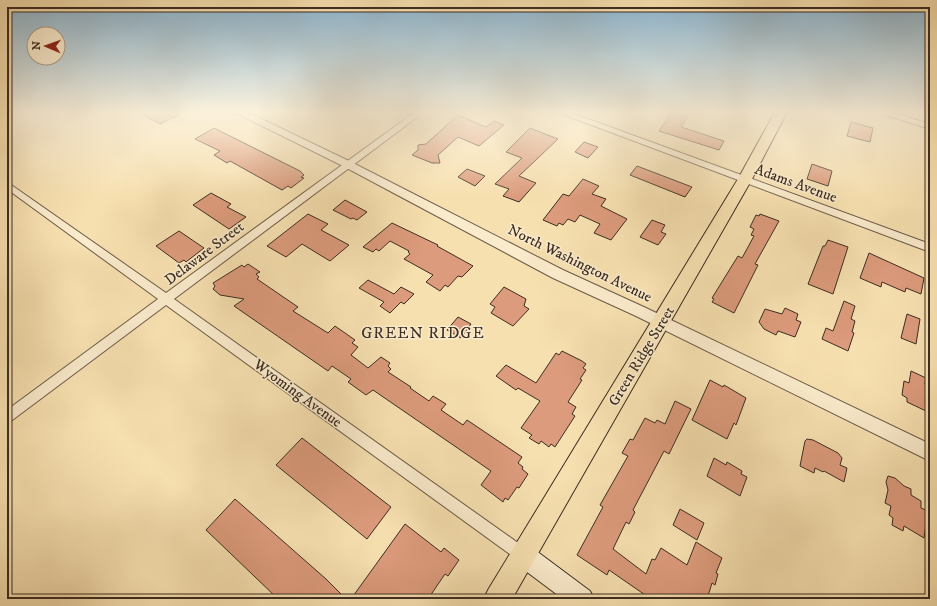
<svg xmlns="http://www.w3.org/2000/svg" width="937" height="606" font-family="'IM FELL DW Pica',serif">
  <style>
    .building { fill: #dc9b7c; stroke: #3c2d22 }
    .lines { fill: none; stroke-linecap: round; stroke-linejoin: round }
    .minor-casing { stroke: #6b5a46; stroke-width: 2 }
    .tertiary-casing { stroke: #6b5a46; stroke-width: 2 }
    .secondary-casing { stroke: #3c2d22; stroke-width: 2 }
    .primary-casing { stroke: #3c2d22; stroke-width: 2 }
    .minor { fill: #faebcc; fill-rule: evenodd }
    .tertiary { fill: #faebcc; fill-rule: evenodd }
    .secondary { fill: #faebcc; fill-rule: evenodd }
    .primary { fill: #f7e0b0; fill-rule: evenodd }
    .labels { text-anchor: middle; stroke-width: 3; stroke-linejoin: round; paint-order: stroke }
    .street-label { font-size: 15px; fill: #3c2d22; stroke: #faebcc }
    .neighbourhood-label { font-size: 16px; letter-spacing: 1px; fill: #3c2d22; stroke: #faebcc }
  </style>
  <rect width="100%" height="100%" fill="#f7e0b0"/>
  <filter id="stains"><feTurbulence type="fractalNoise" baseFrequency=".005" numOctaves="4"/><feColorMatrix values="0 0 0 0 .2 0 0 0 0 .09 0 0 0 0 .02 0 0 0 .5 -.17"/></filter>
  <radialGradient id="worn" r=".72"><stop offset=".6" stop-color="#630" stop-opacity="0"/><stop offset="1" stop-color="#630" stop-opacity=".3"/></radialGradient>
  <path class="building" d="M138 112H184L160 124Z
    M672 112 688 116 681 127 724 141 719 150 659 131Z
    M458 115 486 127 494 121 504 125 479 146 458 137 438 155 440 163H432L412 155 418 150V145L426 144Z
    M851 122 873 128 870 142 847 136Z
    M214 128 300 171 304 175 301 177 304 178 291 188 288 186 282 190 230 161 227 163 214 155 220 151 195 139Z
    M530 128 558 139 519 176 536 183 519 202 503 196 509 189 495 184 522 158 506 152Z
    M584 142 598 147 588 158 575 152Z
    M812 164 832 171 828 186 807 179Z
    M637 166 692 187 685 197 630 175Z
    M467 169 485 176 475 186 458 177Z
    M583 179 599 186 592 194 606 199 601 206 627 219 611 240 594 233 600 224 580 215 575 222 568 219 563 225 559 223 557 226 543 220 563 194 569 196Z
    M211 193 231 204 227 207 246 217 229 229 193 205Z
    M345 200 367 212 357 220 353 218 351 219 333 210Z
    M308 214 328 224 321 230 349 245 330 261 302 244 286 257 267 246Z
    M760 214 779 221 755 264 758 265 734 313 712 302 714 299 712 298 738 256 742 258 754 236 751 235 754 229 750 227 756 215 759 216Z
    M652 220 665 225 661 232 666 234 658 245 640 237Z
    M392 223 438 245 437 246 473 266 462 277 458 276 448 287 445 285 440 291 426 282 433 275 404 259 410 254 408 252 409 251 390 241 379 251 376 249 373 252 363 247Z
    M179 231 204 248 186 262 184 260 179 263 156 246Z
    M828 240 848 247 833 294 808 284 823 246H825Z
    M869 253 924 278 921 294 906 288 905 292 882 282 881 287 860 278Z
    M248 264 260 272 256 274 259 277 257 279 298 307 293 311 328 333 335 326 355 340 352 343 358 347 351 355 368 368 381 357 390 363 388 366 391 369 388 372 411 387 410 388 429 401 433 396 446 404 441 410 463 425 467 420 522 457 518 463 523 467 522 469 528 474 519 488 517 487 508 500 505 498 503 502 481 485 491 471 373 390 366 395 348 382 351 379 332 366 328 371 234 306 244 299 220 295 213 289 215 286 213 283 242 265 244 267Z
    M368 280 394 294 401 287 414 294 404 304 401 302 390 313 380 306 384 302 359 288Z
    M504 287 526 299 524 306 529 309 513 326 491 313 495 307 490 304Z
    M844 301 855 306 851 319 855 321 852 332 854 333 848 351 822 339 826 328 833 331Z
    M785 308 798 314 796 320 801 322 795 337 778 331 776 335 764 329 759 322 765 309 782 314Z
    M907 314 920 319 916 344 901 338Z
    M458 317 471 324 461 338 447 330Z
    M562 351 582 361 586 364 583 368 586 370 580 379 582 380 568 402 576 407 572 414 575 416 555 447 551 444 549 447 541 441 539 444 529 438 532 435 521 428 540 401 518 388 516 390 496 376 506 365 536 383 556 353 559 355Z
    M911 371 926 378 925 384 930 387 926 411 907 402V398L902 395 904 381 909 383Z
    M710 380 723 387 724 385 746 398 736 425 734 423 727 439 692 420Z
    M675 401 691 409 669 454 664 451 633 510 635 512 629 524 626 522 613 549 646 574 652 559 655 560 661 548 687 565 696 542 722 558 716 573 718 574 715 585 712 583 707 599H651L609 570 607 575 577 555 603 507 600 505 628 456 622 453 630 439 633 440 645 418 655 423 657 420 665 424Z
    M302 438 391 507 367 539 276 465Z
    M807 439 813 440 838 453 842 458 840 465 847 468 844 482 824 471 823 472 815 468 814 473 800 466 805 441Z
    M714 458 726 465 727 462 742 471 741 474 747 477 740 496 707 476Z
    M888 476 895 478 904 486 911 489V495L921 501V508L928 511 924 538 904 526 903 531 892 525 893 518 889 515 891 506 885 503 888 490 886 482Z
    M235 499 326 579 346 599H278L206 530Z
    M680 509 704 523 697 540 673 525Z
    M405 524 441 552 444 548 459 560 448 576 445 574 428 599H351Z"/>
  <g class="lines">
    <g class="minor-casing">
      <path id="minor" d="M415 112H424L174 299 528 550 531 555 528 560 523 563 518 560 166 305 7 424V410L158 299 7 189V182L166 293Z
        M557 112H569L930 244V252Z
        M877 112H890L930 124V129Z"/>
    </g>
    <g class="tertiary-casing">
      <path id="tertiary" d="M234 112H247L351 162 563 270 646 308 930 444V461L636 316 553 278 343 166Z"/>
    </g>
    <g class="secondary-casing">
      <path id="secondary" d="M523 544 531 547 590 591 594 599H563L515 563 512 555 515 547Z"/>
    </g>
    <g class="primary-casing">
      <path id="primary" d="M775 112H787L752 179 512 599H484L488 590 738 179Z"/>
    </g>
    <use href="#minor" class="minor"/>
    <use href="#tertiary" class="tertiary"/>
    <use href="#secondary" class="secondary"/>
    <use href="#primary" class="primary"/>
  </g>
  <linearGradient id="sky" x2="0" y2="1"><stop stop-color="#8bb7d4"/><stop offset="0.57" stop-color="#fbf1db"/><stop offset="1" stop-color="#fbf1db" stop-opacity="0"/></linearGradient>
  <rect width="937" height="197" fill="url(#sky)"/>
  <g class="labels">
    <g class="street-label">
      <text transform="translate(796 183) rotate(20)" y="5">Adams Avenue</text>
      <text transform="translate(204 253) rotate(-37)" y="5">Delaware Street</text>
      <text transform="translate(580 263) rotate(26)" y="5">North Washington Avenue</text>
      <text transform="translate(641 356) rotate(-59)" y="5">Green Ridge Street</text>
      <text transform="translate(298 393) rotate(36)" y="5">Wyoming Avenue</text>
    </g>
    <g class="neighbourhood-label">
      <text x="423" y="338">GREEN RIDGE</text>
    </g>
  </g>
  <rect width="937" height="606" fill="none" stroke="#f7e0b0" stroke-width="24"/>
  <rect x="8" y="8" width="921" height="590" fill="none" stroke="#3c2d22" stroke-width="2"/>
  <rect x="12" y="12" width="913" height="582" fill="none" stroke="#3c2d22"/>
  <g transform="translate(46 46) rotate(272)"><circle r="19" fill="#faebcc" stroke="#ae9f88"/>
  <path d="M0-3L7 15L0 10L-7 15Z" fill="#8f2418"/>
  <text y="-6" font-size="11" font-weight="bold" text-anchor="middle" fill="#3c2d22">N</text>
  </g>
  <rect width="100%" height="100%" filter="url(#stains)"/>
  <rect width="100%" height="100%" fill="url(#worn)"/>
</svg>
